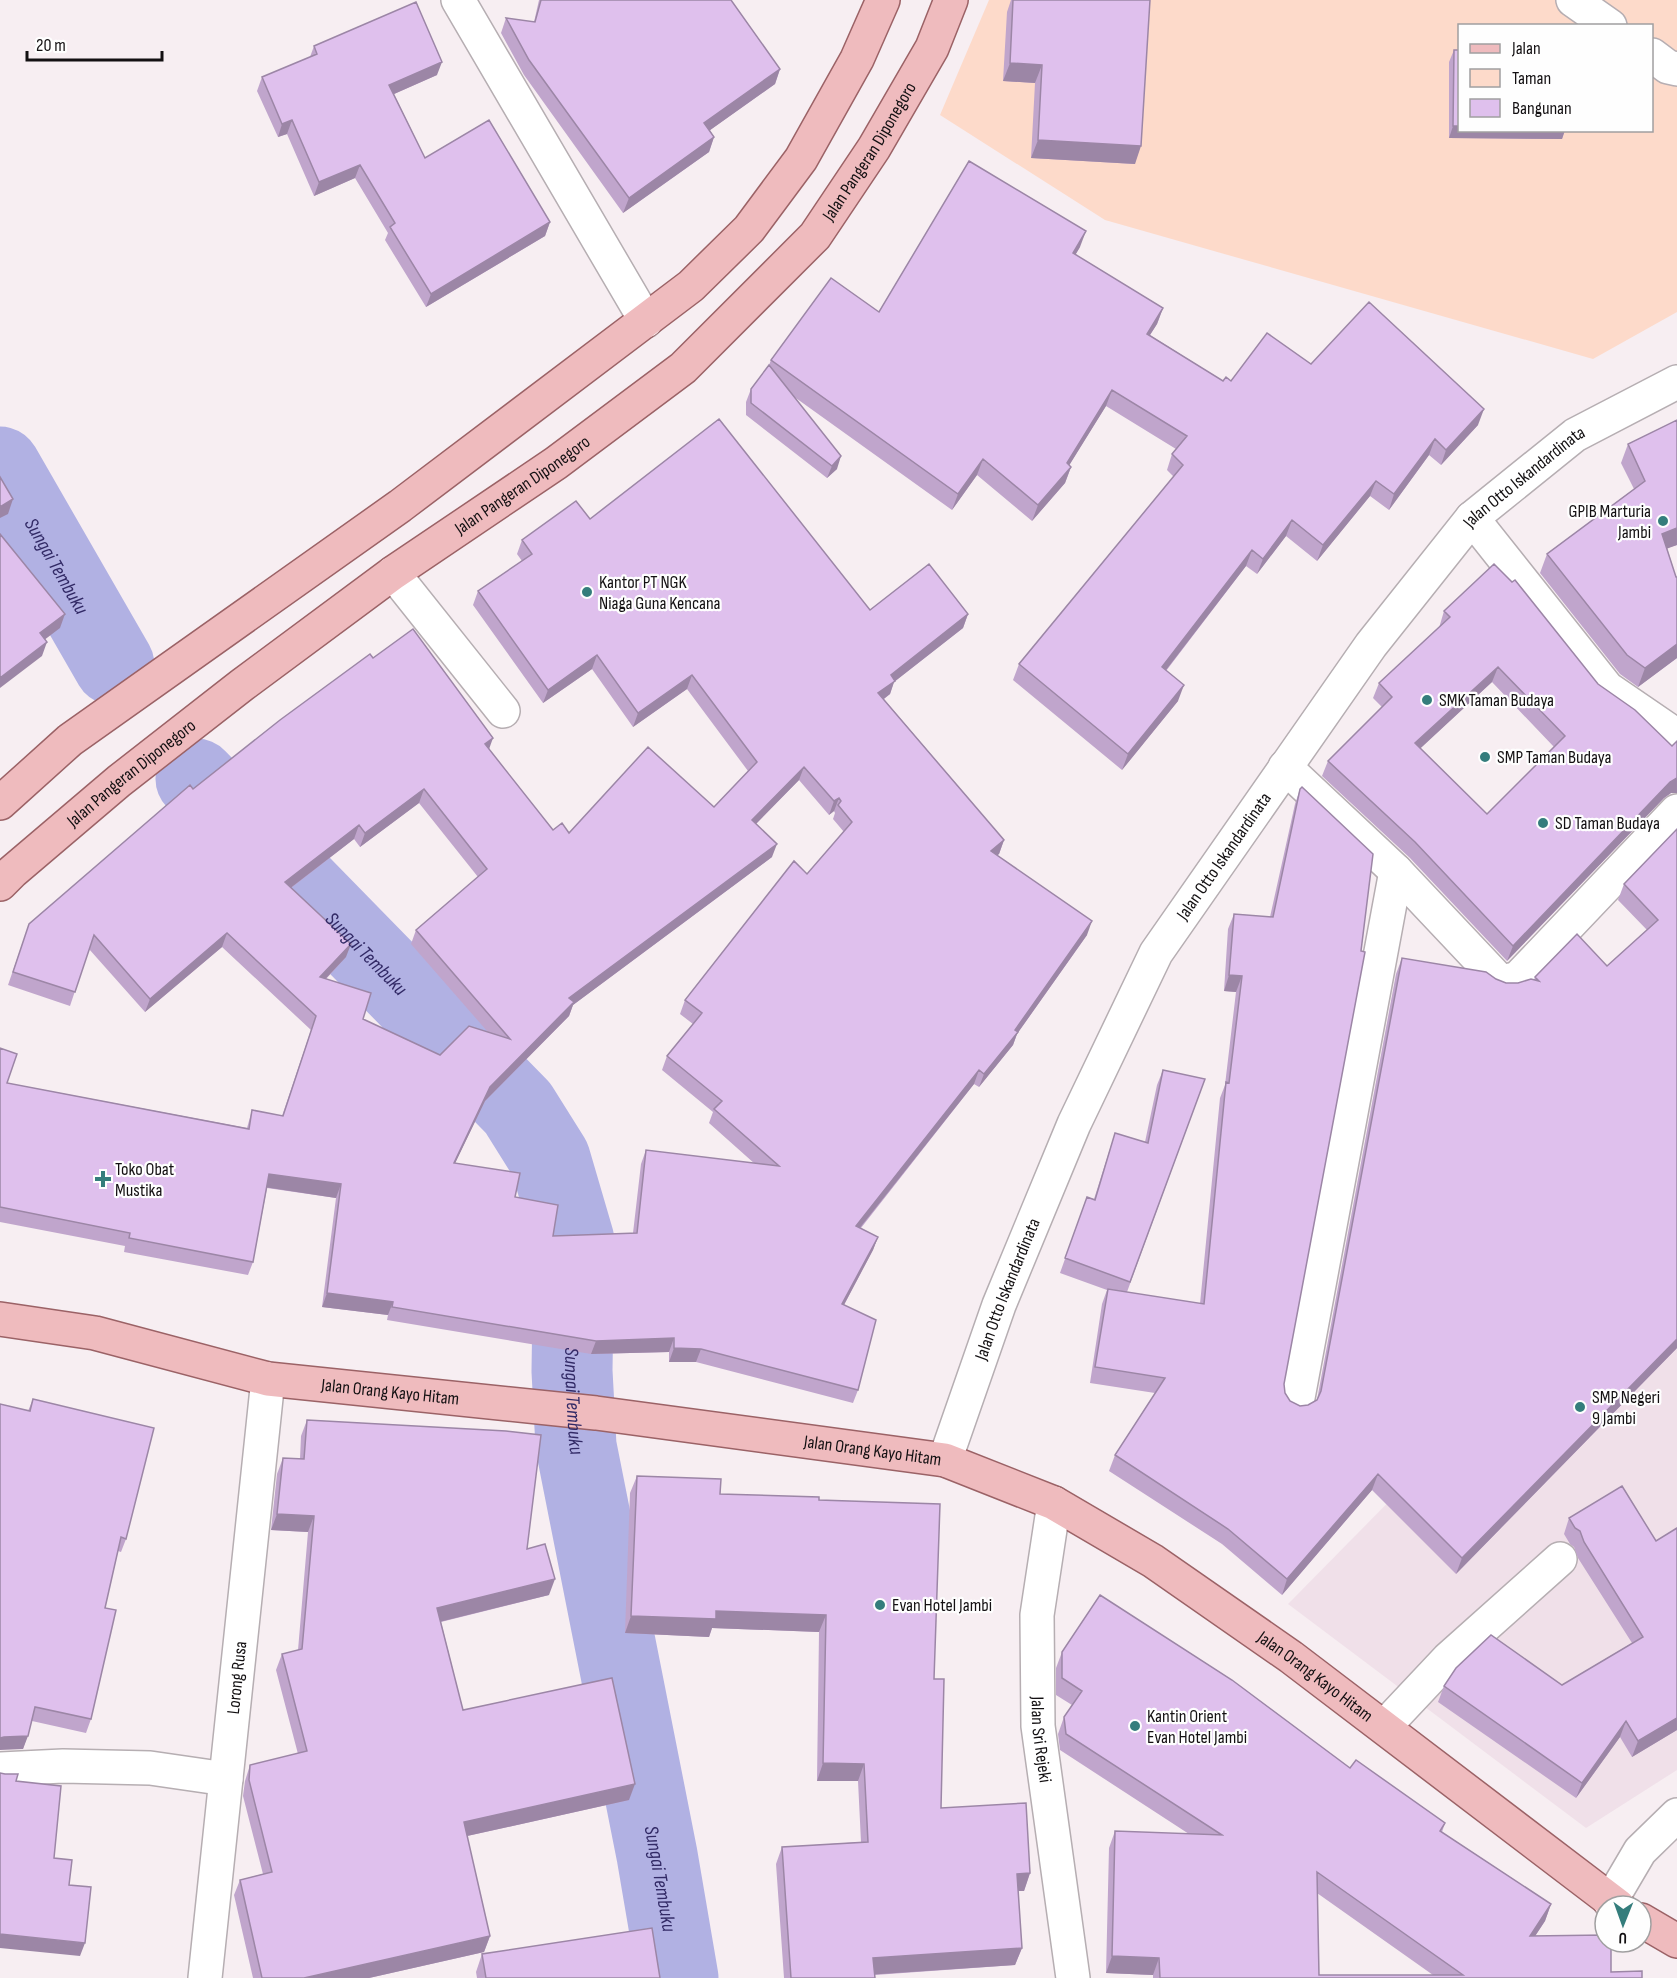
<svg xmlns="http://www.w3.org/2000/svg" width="1677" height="1978" font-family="'Sofia Sans Condensed',sans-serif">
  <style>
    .built { fill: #f0e0e9 }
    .green { fill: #fddaca; fill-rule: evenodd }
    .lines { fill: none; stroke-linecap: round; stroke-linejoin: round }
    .river { stroke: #b1b1e3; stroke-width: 81 }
    .minor-casing { stroke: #b6aeb2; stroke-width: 36 }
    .major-casing { stroke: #9b6266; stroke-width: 36 }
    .minor { stroke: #fff; stroke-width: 33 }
    .major { stroke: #efbbbe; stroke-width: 33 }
    .wall { fill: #c0a5cc; fill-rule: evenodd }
    .shaded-wall { fill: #9c86a6 }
    .building { fill: #dfc0ed; stroke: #9c86a6; stroke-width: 1.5; fill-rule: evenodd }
    .poi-dot { fill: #347d7c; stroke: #fefefe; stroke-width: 2 }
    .labels { text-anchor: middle; stroke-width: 4.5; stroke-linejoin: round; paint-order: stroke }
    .street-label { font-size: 18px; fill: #131012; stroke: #fefefe }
    .poi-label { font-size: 18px; fill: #131012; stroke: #fefefe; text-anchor: start }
    .water-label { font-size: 20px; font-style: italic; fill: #322a66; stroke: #fefefe }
  </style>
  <rect width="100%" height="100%" fill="#f7eef2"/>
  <path class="built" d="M1677 1209V1770L1586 1828 1288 1604Z"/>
  <path class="green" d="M989 0H1677V312L1593 359 1105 220 940 115ZM1460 26H1652V130H1460Z"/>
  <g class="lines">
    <g class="river">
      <path id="s1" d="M0 467 114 665"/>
      <path id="s2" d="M196 779 518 1108 550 1159 574 1241 572 1371 576 1446 657 1855 678 1978"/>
    </g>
    <g class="minor-casing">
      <g id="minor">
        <path d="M458 0 646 321"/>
        <path d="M1573 0 1610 26"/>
        <path d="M1652 55 1668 67 1677 69"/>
        <path d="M1472 518 1607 688 1677 736"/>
        <path d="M393 573 503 711"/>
        <path d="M1285 767 1396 871 1496 977C1504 982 1510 981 1519 977L1677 811"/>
        <path d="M1297 1403 1396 871"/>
        <path id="s3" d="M945 1460 999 1305 1074 1124 1156 953 1371 645 1472 518 1575 435 1677 382"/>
        <path id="s4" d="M1054 1503 1037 1615 1038 1726 1073 1978"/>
        <path d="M1384 1727 1448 1659 1560 1559"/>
        <path d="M0 1769 63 1766 150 1768 226 1779"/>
        <path d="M1610 1902 1640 1851 1677 1815"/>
        <path id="s5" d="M205 1978 268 1379"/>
      </g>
    </g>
    <g class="major-casing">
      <g id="major">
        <path d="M0 803 70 740 400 506 691 286 749 229 801 159 857 59 883 0"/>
        <path id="s6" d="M0 884 12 872 119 781 242 685 393 573 556 463 683 368 815 236 874 148 932 48 951 0"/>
        <path id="s7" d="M0 1319 95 1333 268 1379 596 1413 945 1460 1054 1503 1153 1561 1291 1657 1618 1906"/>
        <path d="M1641 1920 1677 1941"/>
      </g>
    </g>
    <use href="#minor" class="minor"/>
    <use href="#major" class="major"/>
  </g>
  <path class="wall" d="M539 0H731L780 69 775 84 710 130 714 137 709 152 623 213 524 75 501 33 506 18 534 22Z
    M1011 0H1150L1135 164 1031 158 1035 83 1003 81 1007 12Z
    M314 46 437 75 394 94 425 158 550 222 545 236 426 307 385 240 388 233 355 178 314 196 287 134 278 137 257 91 262 77 310 57Z
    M1454 50 1460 130H1565L1562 139 1449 138V62Z
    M1080 247 1075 255 1163 308 1157 324 1150 335 1223 381H1231L1311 364 1478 425 1441 465 1429 455 1389 510 1370 496 1317 561 1286 536 1257 574 1246 566 1166 671 1178 701 1122 770 1013 680 1019 664 1174 477 1167 470 1172 454 1176 449 1106 406 1069 465 1071 467 1065 483 1032 521 977 475 952 510 793 396 837 469 827 478 746 415V402L751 389 769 365 771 360 879 312Z
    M1677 420V545L1667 548 1676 577H1677V658L1638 687 1620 674 1540 573 1547 554 1634 489 1621 463 1628 444Z
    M590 519 870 610 968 614 963 628 894 682 890 694 884 699 1004 840 999 854 997 855 1087 935 1017 1034 1013 1045 979 1087 974 1084 861 1228 878 1237 873 1250 844 1305 858 1390 853 1403 696 1362H669V1352L591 1354 387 1320 388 1315 322 1307 336 1198 267 1188 253 1262 248 1275 124 1252 125 1246 0 1222V1048L7 1083 247 1128 252 1110 282 1116 311 1030 222 947 145 1012 89 949 70 1006 8 985 29 924 193 789 373 658 489 750 553 830 569 833 714 807 748 771 687 689 633 727 592 669 543 703 473 605 478 591 522 561 517 554 522 540ZM799 780 829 815 834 811 835 813 833 819 844 832 807 874 685 1000 680 1014 693 1024 667 1056 662 1070 713 1112 709 1123 755 1164 646 1150 641 1164 633 1233 553 1236 515 1197 455 1163 485 1101 569 1016 573 1005 772 857 756 824ZM419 803 478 877 416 930 411 944 487 1031 440 1055 363 1019 326 979 346 957 291 888 354 839 360 847Z
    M1444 611 1598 684 1672 746 1671 793 1664 798 1507 961 1410 858 1322 776 1328 761 1382 707 1373 698 1379 683 1439 628ZM1492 682 1554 747 1487 814 1420 748Z
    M1300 789 1284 1384 1285 1393 1290 1401 1300 1406 1308 1405 1317 1400 1396 974 1402 958 1496 979 1506 983H1518L1534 980 1535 977 1607 966 1647 930 1618 900 1624 884 1677 829V1348L1456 1574 1372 1490 1282 1595 1222 1544 1109 1471 1115 1455 1155 1393 1090 1383 1102 1304 1107 1290 1060 1273 1087 1197 1094 1199 1115 1133 1145 1142 1157 1085 1163 1070 1205 1079 1127 1292 1200 1304 1220 1098 1225 1085 1236 992 1224 991 1228 929 1234 914 1270 917 1295 804Z
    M33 1399 126 1539 121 1552 118 1551 105 1608 91 1719 86 1733 32 1721 23 1749 28 1411Z
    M307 1420 527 1549 549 1595 441 1622 463 1710 629 1800 467 1836 490 1936 484 1952 369 1978H253L234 1895 240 1880 263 1874 243 1796 245 1781 250 1765 298 1754 276 1670 282 1654 298 1650 308 1532 271 1530 277 1474 283 1458 300 1459 301 1436Z
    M637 1476 720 1494 819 1500 934 1679 941 1808 1030 1873 1024 1891H1018L1022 1948 1015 1965 875 1975V1978H784L776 1864 782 1847 861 1842 858 1781H817L819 1632 712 1628 709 1637 625 1633 630 1493Z
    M1569 1518 1656 1541 1677 1528V1730L1632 1757 1620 1737 1576 1798 1438 1702 1444 1686 1562 1685 1632 1643 1578 1558 1574 1547 1570 1544 1564 1534Z
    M1062 1652 1350 1768 1445 1823 1442 1832 1551 1904 1545 1921 1535 1936 1611 1972 1642 1978H1153V1975L1106 1973 1109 1848 1115 1831 1189 1834 1060 1750 1058 1734 1064 1717 1072 1705 1056 1695V1668ZM1317 1893 1433 1975H1319Z
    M482 1954 660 1978H477L476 1972Z"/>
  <path class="shaded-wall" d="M442 62 437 75 385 98 389 85Z
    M1010 63 1042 65 1035 83 1003 81Z
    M780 69 775 84 699 138 704 123Z
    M292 120 287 134 278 137 282 124Z
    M1453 126H1460V130H1565L1562 139 1449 138Z
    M714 137 709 152 623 213 629 198Z
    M1038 140 1141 146 1135 164 1031 158Z
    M360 165 355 178 314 196 319 182Z
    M550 222 545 236 426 307 431 294Z
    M1086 231 1080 247 1067 269 1073 253Z
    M1163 308 1157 324 1141 349 1147 334Z
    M1112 390 1106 406 1062 477 1071 467 1065 483 1032 521 1038 505 1067 463Z
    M1484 409 1478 425 1441 465 1446 450Z
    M1435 439 1429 455 1389 510 1394 494Z
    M841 456 837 469 827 478 832 466Z
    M983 459 977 475 952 510 958 494Z
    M1376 481 1370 496 1317 561 1323 545Z
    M13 499 8 514 0 518V507Z
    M1292 520 1286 536 1257 574 1263 559Z
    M1677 528V545L1655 553 1662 534Z
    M1252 550 1246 566 1156 683 1162 667Z
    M65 614 60 628 35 647 40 633Z
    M968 614 963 628 894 682 890 694 873 707 878 693 891 675Z
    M47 642 42 656 0 688V678Z
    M1677 644V658L1638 687 1645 668Z
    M597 655 592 669 543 703 548 690Z
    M1498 667 1492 682 1409 759 1415 743Z
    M692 675 687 689 633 727 638 713Z
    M1184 685 1178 701 1122 770 1128 754Z
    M493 738 488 752 485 744Z
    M804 767 799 780 747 833 752 820Z
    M1677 778V793H1671L1664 798 1507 961 1513 946 1670 782Z
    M424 789 419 803 360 847 365 833Z
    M839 798 834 811 829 815 834 801Z
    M359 825 354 839 280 896 285 882Z
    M1004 840 999 854 986 864 991 851Z
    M777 844 772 857 573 1005 569 1016 485 1101 449 1176 454 1163 490 1087 569 998Z
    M1092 921 1087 935 1017 1034 1013 1045 979 1087 984 1074Z
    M227 933 222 947 145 1012 150 999Z
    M351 944 346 957 315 990 320 977Z
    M1229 975 1242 976 1236 992 1224 991Z
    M979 1070 974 1084 851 1239 856 1226Z
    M269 1174 341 1184 336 1198 264 1187Z
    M878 1237 873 1250 837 1318 842 1304Z
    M327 1293 393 1302 388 1315 322 1307Z
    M674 1338 669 1352 591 1354 596 1341Z
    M1677 1339V1348L1456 1574 1462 1558Z
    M674 1348 701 1349 696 1362H669Z
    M1378 1474 1372 1490 1282 1595 1287 1579Z
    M277 1514 314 1516 308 1532 271 1530Z
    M555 1579 549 1595 431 1624 437 1608Z
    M716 1611 826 1615 819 1632 712 1628 709 1637 625 1633 631 1616Z
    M1677 1718V1730L1632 1757 1638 1741Z
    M1626 1721 1620 1737 1576 1798 1582 1783Z
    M28 1736 23 1749 0 1750V1738L4 1737Z
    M823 1763 864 1764 858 1781H817Z
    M635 1784 629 1800 458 1838 464 1822Z
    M1030 1873 1024 1891H1011L1017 1874Z
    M1551 1904 1545 1921 1524 1953 1530 1936Z
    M0 1934 85 1943 80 1956 0 1948Z
    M490 1936 484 1952 369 1978H304Z
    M1022 1948 1015 1965 866 1975 873 1958Z
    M1112 1956 1159 1958 1153 1975 1106 1973Z"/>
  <path class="building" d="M541 0H731L780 69 704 123 714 137 629 198 529 60 506 18 535 22Z
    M1013 0H1150L1141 146 1038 140 1042 65 1010 63Z
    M416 2 442 62 389 85 425 158 489 120 550 222 431 294 390 227 395 223 360 165 319 182 292 120 282 124 262 77 317 54 314 46Z
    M1454 50H1460V126H1453Z
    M969 161 1086 231 1073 253 1163 308 1147 334 1223 381 1226 377 1231 381 1267 333 1311 364 1369 302 1484 409 1446 450 1435 439 1394 494 1376 481 1323 545 1292 520 1263 559 1252 550 1162 667 1184 685 1128 754 1019 664 1183 465 1172 454 1187 436 1112 390 1067 463 1071 467 1038 505 983 459 958 494 771 360 831 278 879 312Z
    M769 365 841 456 832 466 751 403V389Z
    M719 419 870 610 929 564 968 614 891 675 895 681 878 693 1004 840 991 851 1092 921 1015 1030 1018 1032 984 1074 979 1070 856 1226 878 1237 842 1304 876 1320 858 1390 701 1349 674 1348V1338L596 1341 392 1307 393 1302 327 1293 341 1184 269 1174 253 1262 129 1238 130 1233 0 1207V1048L17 1054 7 1083 249 1129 252 1110 283 1116 316 1016 227 933 150 999 94 935 75 992 13 972 29 924 190 785 193 789 280 720 370 654 373 658 413 629 493 738 485 744 553 830 562 823 569 833 648 747 714 807 757 762 692 675 638 713 597 655 548 690 478 591 532 554 522 540 576 501 590 519ZM804 767 834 801 839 798 841 801 838 805 852 822 807 874 794 861 685 1000 702 1013 667 1056 722 1101 714 1109 779 1166 646 1150 637 1233 553 1236 558 1205 515 1197 520 1173 454 1163 490 1087 574 1002 569 998 777 844 752 820ZM424 789 487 869 416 930 510 1039 469 1026 440 1055 363 1019 371 993 320 977 351 944 285 882 359 825 365 833Z
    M1677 420V528L1662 534 1676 577H1677V644L1645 668 1627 655 1547 554 1645 481 1628 444Z
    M0 477 13 499 0 507Z
    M0 534 65 614 40 633 47 642 0 678Z
    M1494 564 1512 582 1515 580 1598 684 1635 710 1672 746 1677 741V778L1670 782 1513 946 1415 842 1328 761 1392 697 1379 683 1450 617 1444 611ZM1498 667 1565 736 1487 814 1415 743Z
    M1302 787 1373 854 1361 951 1365 952 1284 1384 1285 1393 1290 1401 1300 1406 1308 1405 1317 1400 1321 1391 1402 958 1486 972 1496 979 1506 983H1518L1531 979 1539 981 1535 977 1577 934 1607 966 1658 920 1624 884 1677 829V1339L1462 1558 1378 1474 1287 1579 1228 1529 1115 1455 1165 1378 1095 1367 1108 1289 1204 1304 1226 1082 1229 1083 1242 976 1229 975 1234 914 1273 917 1300 789Z
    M1163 1070 1205 1079 1130 1282 1065 1258 1087 1197 1095 1200 1115 1133 1148 1143Z
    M33 1399 154 1428 126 1539 121 1537 105 1608 116 1610 91 1719 35 1707 28 1736 4 1737 0 1738V1404L30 1411Z
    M307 1420 506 1431 541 1435 527 1549 545 1544 555 1579 437 1608 463 1710 612 1678 635 1784 464 1822 490 1936 304 1978H262L240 1880 272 1872 249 1780 250 1765 307 1751 282 1654 302 1649 314 1516 277 1514 283 1458 304 1459Z
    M637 1476 721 1479 720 1494 819 1497V1500L940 1504 934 1679H944L941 1808 1026 1803 1030 1873 1017 1874 1022 1948 873 1958 875 1978H791L782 1847 868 1842 864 1764 823 1763 826 1615 716 1611V1619L631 1616Z
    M1622 1486 1656 1541 1677 1528V1718L1638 1741 1626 1721 1582 1783 1444 1686 1456 1668 1491 1635 1562 1685 1643 1637 1584 1542 1580 1531 1575 1528 1569 1518Z
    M1100 1595 1232 1680 1350 1768 1356 1760 1445 1823 1440 1831 1551 1904 1530 1936 1605 1935V1942H1611V1972L1642 1971V1978H1160L1159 1958 1112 1956 1115 1831 1222 1835 1066 1734 1064 1717 1082 1691 1062 1678V1652ZM1317 1872 1463 1975H1319Z
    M0 1773 5 1774H18L16 1781 61 1786 54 1858 72 1860 69 1885 91 1887 85 1943 0 1934Z
    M652 1928 660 1978H486L482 1954Z"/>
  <g class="poi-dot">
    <circle cx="1663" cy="521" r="6"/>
    <circle cx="587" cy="592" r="6"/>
    <circle cx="1427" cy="700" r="6"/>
    <circle cx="1485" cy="757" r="6"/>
    <circle cx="1543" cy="823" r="6"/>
    <path d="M100 1170h6v6h6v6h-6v6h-6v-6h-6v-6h6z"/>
    <circle cx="1580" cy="1407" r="6"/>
    <circle cx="880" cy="1605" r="6"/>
    <circle cx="1135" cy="1726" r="6"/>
  </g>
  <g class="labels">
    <g class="street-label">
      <text dy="6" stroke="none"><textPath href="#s6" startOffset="1144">Jalan Pangeran Diponegoro</textPath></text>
      <text dy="6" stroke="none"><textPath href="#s3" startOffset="1154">Jalan Otto Iskandardinata</textPath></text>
      <text dy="6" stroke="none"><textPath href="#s6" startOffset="658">Jalan Pangeran Diponegoro</textPath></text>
      <text dy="6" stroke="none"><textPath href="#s6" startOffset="172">Jalan Pangeran Diponegoro</textPath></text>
      <text dy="6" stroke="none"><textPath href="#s3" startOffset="668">Jalan Otto Iskandardinata</textPath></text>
      <text dy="6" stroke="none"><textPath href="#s3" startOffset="182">Jalan Otto Iskandardinata</textPath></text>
      <text dy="6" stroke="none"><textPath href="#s7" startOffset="398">Jalan Orang Kayo Hitam</textPath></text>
      <text dy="6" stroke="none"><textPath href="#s7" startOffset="884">Jalan Orang Kayo Hitam</textPath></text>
      <text dy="6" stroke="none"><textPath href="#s7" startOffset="1388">Jalan Orang Kayo Hitam</textPath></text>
      <text dy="6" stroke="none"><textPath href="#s5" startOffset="302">Lorong Rusa</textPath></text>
      <text dy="6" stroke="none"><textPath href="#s4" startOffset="238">Jalan Sri Rejeki</textPath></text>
    </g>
    <g class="poi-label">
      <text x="1651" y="517" text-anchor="end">GPIB Marturia<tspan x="1651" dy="21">Jambi</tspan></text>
      <text x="599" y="588">Kantor PT NGK<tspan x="599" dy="21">Niaga Guna Kencana</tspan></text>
      <text x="1439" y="706">SMK Taman Budaya</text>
      <text x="1497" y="763">SMP Taman Budaya</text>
      <text x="1555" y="829">SD Taman Budaya</text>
      <text x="115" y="1175">Toko Obat<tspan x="115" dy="21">Mustika</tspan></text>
      <text x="1592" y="1403">SMP Negeri<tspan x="1592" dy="21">9 Jambi</tspan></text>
      <text x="892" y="1611">Evan Hotel Jambi</text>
      <text x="1147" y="1722">Kantin Orient<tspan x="1147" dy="21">Evan Hotel Jambi</tspan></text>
    </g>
    <g class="water-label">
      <text dy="7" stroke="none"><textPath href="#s1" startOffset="114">Sungai Tembuku</textPath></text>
      <text dy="7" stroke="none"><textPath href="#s2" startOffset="244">Sungai Tembuku</textPath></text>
      <text dy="7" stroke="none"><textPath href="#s2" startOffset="766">Sungai Tembuku</textPath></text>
      <text dy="7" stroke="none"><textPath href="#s2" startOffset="1252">Sungai Tembuku</textPath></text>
    </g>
  </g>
  <rect x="1458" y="24" width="195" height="108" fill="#fefefe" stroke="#a09fa0" stroke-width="1.5"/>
  <rect x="1470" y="44" width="30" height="9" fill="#efbbbe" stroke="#a09fa0" stroke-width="1.5"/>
  <text x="1512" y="54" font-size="18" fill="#131012">Jalan</text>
  <rect x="1470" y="69" width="30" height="18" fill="#fddaca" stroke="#a09fa0" stroke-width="1.5"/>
  <text x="1512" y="84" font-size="18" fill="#131012">Taman</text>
  <rect x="1470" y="99" width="30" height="18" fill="#dfc0ed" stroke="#a09fa0" stroke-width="1.5"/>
  <text x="1512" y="114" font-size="18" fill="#131012">Bangunan</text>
  <g transform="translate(1623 1924) rotate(181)"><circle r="28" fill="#fefefe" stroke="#a09fa0" stroke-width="1.5"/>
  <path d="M0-4.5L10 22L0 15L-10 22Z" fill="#347d7c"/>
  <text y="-9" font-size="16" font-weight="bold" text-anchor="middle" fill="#131012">U</text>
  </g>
  <path d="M27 51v9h135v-9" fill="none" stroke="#131012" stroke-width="3"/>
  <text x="36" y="51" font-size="18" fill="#131012" stroke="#fefefe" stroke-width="4.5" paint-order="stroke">20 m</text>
</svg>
